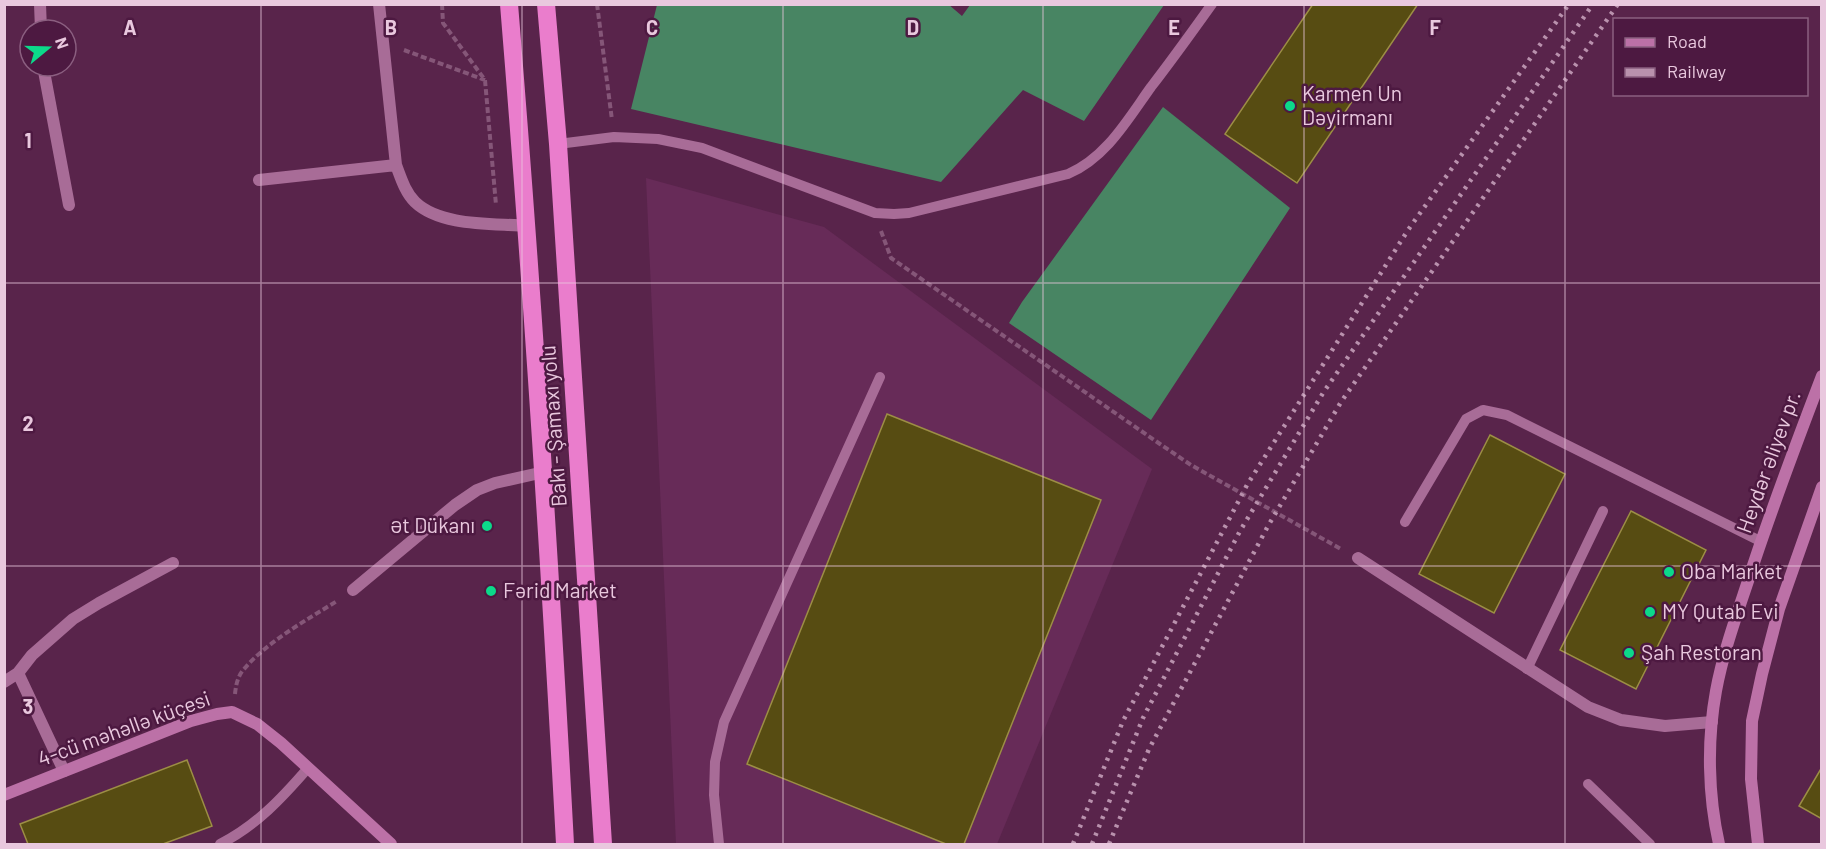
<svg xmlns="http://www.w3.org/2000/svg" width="1826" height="849" font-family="Barlow,sans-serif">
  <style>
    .built { fill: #672b58 }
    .forest { fill: #488563 }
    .building { fill: #574c12; stroke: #9c8e45; stroke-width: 1.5 }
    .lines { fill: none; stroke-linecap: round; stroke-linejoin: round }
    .path { stroke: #855678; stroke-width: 4; stroke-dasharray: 6 3; stroke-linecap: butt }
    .lane { stroke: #a86c97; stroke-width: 10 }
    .street { stroke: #a86c97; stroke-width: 12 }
    .secondary { stroke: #bc71a7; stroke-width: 12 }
    .highway { stroke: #ea7dcc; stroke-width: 18 }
    .rail { stroke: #b991ad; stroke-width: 4.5; stroke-dasharray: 3 6; stroke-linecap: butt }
    .grid { fill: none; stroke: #e9c8de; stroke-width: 1.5; stroke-opacity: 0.55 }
    .poi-dot { fill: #0cd98a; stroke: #4d1941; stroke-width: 2 }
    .labels { text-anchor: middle; stroke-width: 5; stroke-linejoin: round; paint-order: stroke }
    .poi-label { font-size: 21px; fill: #e9c8de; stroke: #4d1941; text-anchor: start }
    .street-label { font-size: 21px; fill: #e9c8de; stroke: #4d1941 }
    .grid-label { font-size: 20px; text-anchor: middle; font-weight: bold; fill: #e9c8de; stroke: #4d1941; stroke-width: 5; stroke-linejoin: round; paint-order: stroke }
  </style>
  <rect width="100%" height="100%" fill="#59244b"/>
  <path class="built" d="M646 178 824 227 1152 469 997 844H676Z"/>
  <path class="forest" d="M948 4 962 16 970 5H1164L1084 121 1023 90 941 182 631 109 657 5Z
    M1163 107 1290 208 1151 420 1009 323 1022 302Z"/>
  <path class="building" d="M1313 4H1418L1297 183 1225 134Z
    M887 414 1101 500 964 844H946L747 764Z
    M1490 435 1565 474 1494 613 1419 574Z
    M1631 511 1706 550 1636 689 1560 650Z
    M187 760 212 826 163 844H28L20 824Z
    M1822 767V819L1799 806Z"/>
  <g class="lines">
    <path class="path" d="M442 4 443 23 485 80 496 205
      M597 4 612 120
      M404 50 485 80
      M881 231 891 258 1160 444 1191 465 1341 549
      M235 694C236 684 238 675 245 668 267 642 308 619 337 601"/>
    <path class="lane" d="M558 144 614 137 658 139 702 148 875 213 894 214 909 213 1068 174C1106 158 1128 119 1151 87 1172 60 1192 32 1212 4
      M1405 522 1466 419 1483 410 1507 415 1760 541
      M1527 669 1603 511
      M1588 784 1650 844
      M220 844C256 826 282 798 308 768
      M719 844 714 795 715 762 724 722 880 377"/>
    <path class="street" d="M40 4 41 30
      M379 4 396 165C401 178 405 192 415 202 441 227 494 223 527 226
      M43 66 69 205
      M259 180 396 165
      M1358 558 1588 707 1621 720 1665 726 1712 722
      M353 590 455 505 477 490 495 483 544 472
      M18 673 64 771
      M4 682 18 673 32 655 73 619 99 603 173 563"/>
    <path class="secondary" d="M4 795 191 721 217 714 232 712 257 724 281 743 391 844
      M1719 844C1708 795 1707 740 1716 691 1723 653 1736 617 1748 581 1770 512 1796 444 1822 376
      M1758 844 1751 779 1752 721 1762 674 1779 609 1822 487"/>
    <path class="highway" d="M509 4C532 284 550 564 565 844
      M546 4 558 144 603 844"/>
    <path class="rail" d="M1073 844 1123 721 1247 485 1408 230 1569 4
      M1092 844 1143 718 1240 531 1323 393 1593 4
      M1109 844 1149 749 1268 526 1341 402 1618 4"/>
  </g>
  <path class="grid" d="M261 4V844M522 4V844M783 4V844M1043 4V844M1304 4V844M1565 4V844M4 283H1822M4 566H1822"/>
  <g class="poi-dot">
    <circle cx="1290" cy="106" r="6"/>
    <circle cx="487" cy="526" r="6"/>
    <circle cx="1669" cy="572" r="6"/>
    <circle cx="491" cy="591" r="6"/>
    <circle cx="1650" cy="612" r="6"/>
    <circle cx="1629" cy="653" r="6"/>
  </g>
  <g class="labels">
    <g class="poi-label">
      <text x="1302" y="101">Karmen Un<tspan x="1302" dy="24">Dəyirmanı</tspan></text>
      <text x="475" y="533" text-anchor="end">Ət Dükanı</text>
      <text x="1681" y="579">Oba Market</text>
      <text x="503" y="598">Fərid Market</text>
      <text x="1662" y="619">MY Qutab Evi</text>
      <text x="1641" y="660">Şah Restoran</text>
    </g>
    <g class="street-label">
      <text transform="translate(554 426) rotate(-94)" y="7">Bakı - Şamaxı yolu</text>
      <text transform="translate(1769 462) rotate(-70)" y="7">Heydər Əliyev pr.</text>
      <text transform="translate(124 729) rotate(-20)" y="7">4-cü məhəllə küçesi</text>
    </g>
  </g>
  <g class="grid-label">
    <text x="130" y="35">A</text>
    <text x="391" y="35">B</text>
    <text x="652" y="35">C</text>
    <text x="913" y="35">D</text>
    <text x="1174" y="35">E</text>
    <text x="1435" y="35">F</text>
    <text x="28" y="148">1</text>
    <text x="28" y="431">2</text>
    <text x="28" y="714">3</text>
  </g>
  <rect width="1826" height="849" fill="none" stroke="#e9c8de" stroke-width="12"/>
  <rect x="1613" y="18" width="195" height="78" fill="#4d1941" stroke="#8b5f80" stroke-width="1.5"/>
  <rect x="1625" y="38" width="30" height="9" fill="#bc71a7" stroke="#8b5f80" stroke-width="1.5"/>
  <text x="1667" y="48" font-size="18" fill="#e9c8de">Road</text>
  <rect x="1625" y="68" width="30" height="9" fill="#b991ad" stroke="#8b5f80" stroke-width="1.5"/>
  <text x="1667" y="78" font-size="18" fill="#e9c8de">Railway</text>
  <g transform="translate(48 48) rotate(71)"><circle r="28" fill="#4d1941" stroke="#8b5f80" stroke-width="1.5"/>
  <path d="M0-4.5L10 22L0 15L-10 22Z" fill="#0cd98a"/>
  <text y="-9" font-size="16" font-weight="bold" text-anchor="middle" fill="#e9c8de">N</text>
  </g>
</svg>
